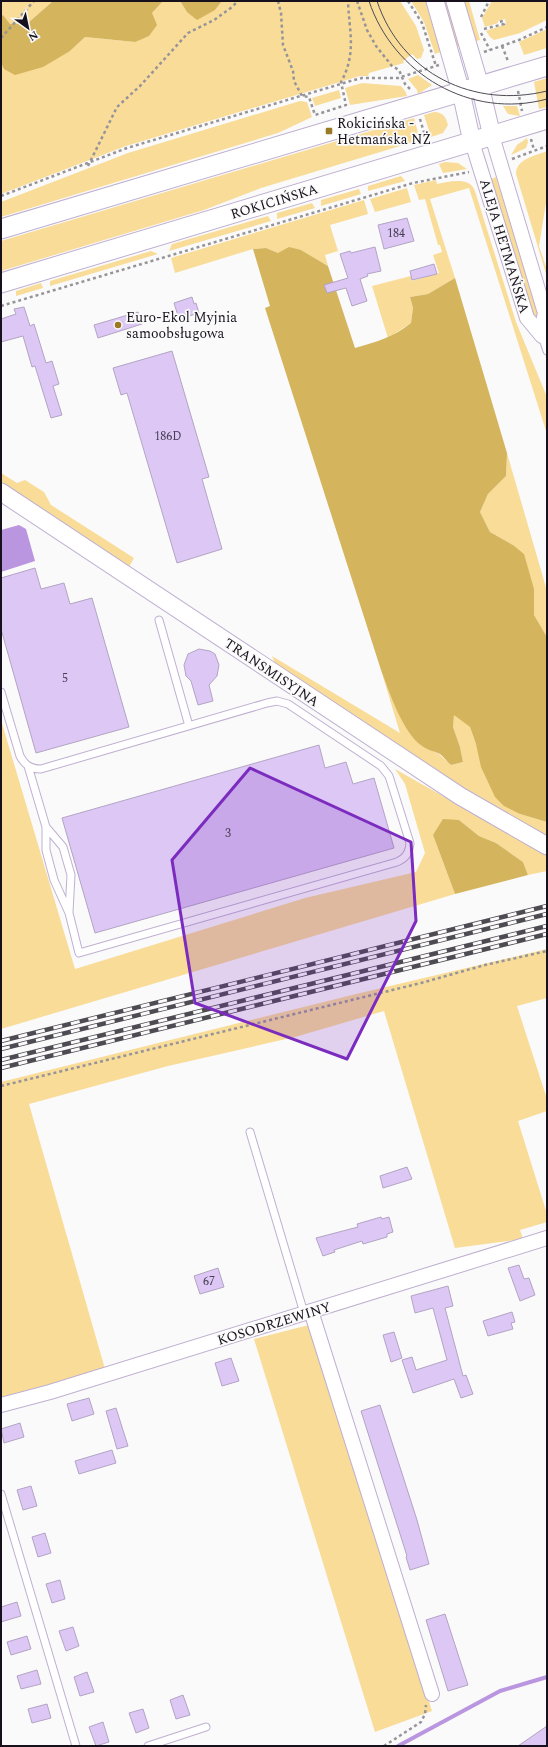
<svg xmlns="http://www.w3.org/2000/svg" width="548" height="1747" font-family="Spectral,serif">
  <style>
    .green { fill: #f8dc98 }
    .forest { fill: #d5b45e }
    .water { fill: #ba96e1 }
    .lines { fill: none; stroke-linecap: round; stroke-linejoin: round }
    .stream { stroke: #ba96e1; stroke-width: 4 }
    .building { fill: #dcc7f5; stroke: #b3a4c4 }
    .service-casing { stroke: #bfb0d1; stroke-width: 9 }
    .minor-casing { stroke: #bfb0d1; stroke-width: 16 }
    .tertiary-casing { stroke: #bfb0d1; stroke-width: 19 }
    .secondary-casing { stroke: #bfb0d1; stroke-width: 21 }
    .path { stroke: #969499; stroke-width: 2.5; stroke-dasharray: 3 3; stroke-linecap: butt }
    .service { stroke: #fff; stroke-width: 7 }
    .minor { stroke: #fff; stroke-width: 14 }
    .tertiary { stroke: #fff; stroke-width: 17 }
    .secondary { stroke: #fff; stroke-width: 19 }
    .tram { stroke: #4e4b53; stroke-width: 1 }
    .rail-casing { stroke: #4e4b53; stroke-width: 4.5 }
    .rail { stroke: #fafafa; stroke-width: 3; stroke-dasharray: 9; stroke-linecap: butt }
    .marked { fill: #7b2cbf; fill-opacity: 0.2; stroke: #7b2cbf; stroke-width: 3; stroke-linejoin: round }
    .poi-dot { fill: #997a23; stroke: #fafafa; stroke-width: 1.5 }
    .labels { text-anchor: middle; stroke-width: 3.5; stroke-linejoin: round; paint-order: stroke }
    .number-label { font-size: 12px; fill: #483e52 }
    .poi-label { font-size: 14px; fill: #16111c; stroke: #fafafa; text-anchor: start }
    .street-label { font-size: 14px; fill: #16111c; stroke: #fafafa }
  </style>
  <rect width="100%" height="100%" fill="#fafafa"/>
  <path class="green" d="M1 1H53L28 23 9 24 3 15 1 16Z
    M163 1H180L187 12 215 10 222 1H400L416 26 424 50 421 58 417 59 412 54 403 61 404 63 369 73 368 76H360L126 146 1 194V63L4 69 70 51 85 37 135 42 152 13Z
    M411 1H428L443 51 435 54 424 22Z
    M442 1H448L461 46 456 47Z
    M464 1H469L480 40 476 41Z
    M492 1H547V20L520 33 494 40 490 37 486 31 506 24 505 19 498 21V23L485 27 482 18Z
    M547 29V48L524 55 519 42Z
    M418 75 432 85 418 94 417 90 408 79Z
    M547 78V107L539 109 534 82Z
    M362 83 401 86 405 91 407 96 350 105 345 88Z
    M339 90 341 98 315 106 312 98Z
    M300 101 307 102 312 117 278 133 1 217V202L128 153Z
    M503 106H517L520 116 508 114Z
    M434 112C443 112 446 117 448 125L443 133 431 137 424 115Z
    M414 118 420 140 261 188 204 210 1 271V241Z
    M527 138 528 142 526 148 511 155 517 145Z
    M547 148V197L539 246 547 270V277L516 174C516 159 535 156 547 151Z
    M445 162 458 163 467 169 443 173 439 164Z
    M401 176 405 181 368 191V186Z
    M496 177 541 322 538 325 529 302 491 179Z
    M436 180 437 184C450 182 469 176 475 191L516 322 547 397V434L469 188 430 199 455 278 428 294 410 297 413 308 411 323 388 338 372 286 411 276 412 281 439 273 433 255 442 252 440 245H438L425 199 419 200 414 185Z
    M407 188 411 202 375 212 370 199Z
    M359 189 361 194 321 206V200Z
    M364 200 368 214 330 225 338 251 325 255 328 266 301 250 278 253 266 248 253 249 175 273 171 258Z
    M312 203 315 208 277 219V213Z
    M268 216 271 221 169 251 172 244Z
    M151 251 158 254 50 286V281Z
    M41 283 43 288 16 296V291Z
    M507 453 547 591V637L534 615V589L513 545 490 532 480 512 488 494 506 476Z
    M1 473 17 483 25 480 44 492 51 505 134 558 128 569 1 485Z
    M272 656 400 733 381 670 393 701 412 735 422 746 439 754 451 765 463 762 460 747 453 727 454 714 470 727 476 744 520 814 547 822V839L407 755 276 666Z
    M1 720 75 969 305 898 416 872 425 853 405 784 395 769 547 855V871L528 875 523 862 496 843 479 836 459 820 433 835 455 894 1 1029Z
    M547 949V998L517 1006 547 1099V1111L518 1121 547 1214V1222L520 1230 523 1239 455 1248 384 1011 295 1037 168 1066 29 1104 105 1369 1 1399V1082L356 994Z
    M309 1325 432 1711 375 1732 254 1339Z"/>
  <path class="forest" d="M53 1H163L152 13 157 25 149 36 135 42 85 37 70 51 43 67 15 75 4 69 1 63V16L3 15 10 24 28 23Z
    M180 1H222L215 10 197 20 187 12Z
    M289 247 301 250 328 266 355 348C376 342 394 337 411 323L413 308 410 297 428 294 455 278 507 453 506 476 488 494 480 512 490 532 513 545 524 554 534 589V615L547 637V822L520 814 504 806 495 797 481 767 476 744 470 727 454 715 453 727 460 747 463 762 451 765C447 762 444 757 440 754 434 751 427 750 422 746 403 733 389 692 381 670L265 308 270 306 253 249 266 248 278 253Z
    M443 819 459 820 479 836 496 843 523 862 528 875 455 894 433 835Z"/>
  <path class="water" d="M19 525 26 529 35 561 1 572V530Z"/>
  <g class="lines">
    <path class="stream" d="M398 1746 500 1691 547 1677"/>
  </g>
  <path class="building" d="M407 218 414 241 384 249 378 225Z
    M375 247 381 271 367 274 368 276 360 279 367 301 352 306 346 288 327 293 324 285 348 278 340 254 350 251 351 253Z
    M434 264 437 274 412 280 410 271Z
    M192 297 194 304 196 303 199 313 179 319 174 303Z
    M24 307 30 326 34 324 46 363 52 361 59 384 53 386 62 415 51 418 35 366 32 367 23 336 1 342V319L16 314 14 309Z
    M138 312 142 324 98 338 94 325Z
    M172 351 209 477 202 479 222 549 177 563 127 393 121 395 113 368Z
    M35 568 41 589 64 583 70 604 92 598 129 727 36 753 1 629V578Z
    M199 649 210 651 215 654 219 665 217 676 209 685 213 701 198 705 191 681 186 676 184 665 188 654Z
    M319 745 325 768 346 762 353 784 374 778 394 848 95 933 62 818Z
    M407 1167 412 1179 383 1188 380 1176Z
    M381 1217 382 1219 389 1217 393 1232 387 1234V1237L363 1244 362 1241 334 1250 335 1252 323 1256 316 1238 358 1227 357 1224Z
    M519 1265 524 1279 529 1278 535 1295 520 1301 508 1268Z
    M218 1268 224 1287 200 1294 194 1276Z
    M448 1286 453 1306 445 1308 463 1376 466 1375 473 1394 461 1398 454 1379 413 1393 402 1360 412 1357 416 1370 447 1360 433 1308 415 1313 411 1296Z
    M512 1312 515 1322 511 1323 513 1329 488 1336 483 1321Z
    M394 1332 402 1358 391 1362 383 1335Z
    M231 1358 239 1381 222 1386 215 1363Z
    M89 1398 94 1414 72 1421 67 1404Z
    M380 1405 417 1520 429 1564 410 1570 406 1557 407 1556 361 1411Z
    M116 1408 128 1446 117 1449 106 1411Z
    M20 1423 24 1437 4 1443 1 1429Z
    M112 1450 116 1463 79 1474 75 1461Z
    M31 1486 37 1506 23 1510 17 1490Z
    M45 1533 51 1553 38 1557 32 1537Z
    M60 1580 65 1599 52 1603 46 1584Z
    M17 1602 21 1616 1 1622V1607Z
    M445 1614 468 1685 448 1691 426 1620Z
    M73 1627 79 1646 66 1651 59 1631Z
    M27 1636 31 1649 11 1655 7 1642Z
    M37 1670 41 1684 21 1689 17 1676Z
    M87 1672 94 1692 80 1696 74 1677Z
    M183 1695 190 1715 176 1719 170 1700Z
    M47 1704 51 1718 32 1723 28 1709Z
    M143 1709 149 1728 136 1733 129 1713Z
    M103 1722 109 1742 96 1746 89 1727Z
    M547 1726V1746H518Z"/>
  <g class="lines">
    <g class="service-casing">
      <path id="service" d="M542 336 547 351
        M159 620 189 726
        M1 692 20 756C25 765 30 769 41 769L267 703 277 701 288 704 381 766 389 776 410 843C409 853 406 858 397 862L79 953 69 913 54 880 46 850V827L28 766
        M46 827 63 847 71 875 69 912
        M250 1132 304 1313
        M1 1494 76 1746
        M148 1746 206 1727"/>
    </g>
    <g class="minor-casing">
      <path id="minor" d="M492 136 545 313 542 327V336
        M472 142 527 318 542 336
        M311 1311 432 1694
        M1 1405 50 1392 547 1238"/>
    </g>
    <g class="tertiary-casing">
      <path id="tertiary" d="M435 1 461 92 472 142
        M455 1 480 86 492 136
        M1 492 460 796 547 846"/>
    </g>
    <g class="secondary-casing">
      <path id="secondary" d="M1 229 547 66
        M1 283 547 119"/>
    </g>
    <path class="path" d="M278 1 281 13 283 45 293 71 294 81 302 96 309 97 315 115 346 105 341 82C357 53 349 31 348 1
      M357 1 367 30 376 46 392 66 399 70 405 84 412 91
      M408 1 422 23 436 66
      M481 17 489 1
      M484 29 504 24 503 21 499 22V24
      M481 33 490 50
      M1 38 34 1
      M502 46 508 61
      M484 52 519 40 547 27
      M518 91 522 111
      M420 119 426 139
      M531 139 534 150
      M512 159 547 146
      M88 166 117 107 140 86 188 33 214 20 232 7 238 1
      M1 196 127 148 354 80 362 78H398L439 65
      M1 306 413 183 469 172
      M1 1086 421 983 485 965 547 951
      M384 1746 421 1722 425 1714 426 1705"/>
    <use href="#service" class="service"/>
    <use href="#minor" class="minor"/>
    <use href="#tertiary" class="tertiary"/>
    <use href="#secondary" class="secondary"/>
    <path class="tram" d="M369 1C393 74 471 120 547 99
      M377 1C401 74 474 109 547 91"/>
    <g class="rail-casing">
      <path id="rail" d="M1 1041 547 906
        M1 1049 547 914
        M1 1060 547 926
        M1 1068 547 934"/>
    </g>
    <use href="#rail" class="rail"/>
  </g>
  <path class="marked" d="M250 768 411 842 416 921 347 1059 195 1003 172 860Z"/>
  <g class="poi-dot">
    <rect x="325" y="127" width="8" height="8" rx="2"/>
    <circle cx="118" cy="325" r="4"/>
  </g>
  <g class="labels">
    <g class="number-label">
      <text x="396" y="237">184</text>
      <text x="168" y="440">186D</text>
      <text x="65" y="682">5</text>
      <text x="228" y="837">3</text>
      <text x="209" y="1285">67</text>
    </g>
    <g class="poi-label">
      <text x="337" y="128">Rokicińska -<tspan x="337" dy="16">Hetmańska NŻ</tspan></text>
      <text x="126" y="322">Euro-Ekol Myjnia<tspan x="126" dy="16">samoobsługowa</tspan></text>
    </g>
    <g class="street-label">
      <text transform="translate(274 201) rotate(-17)" y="5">ROKICIŃSKA</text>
      <text transform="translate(505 246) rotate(73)" y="5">ALEJA HETMAŃSKA</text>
      <text transform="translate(272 672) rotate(34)" y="5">TRANSMISYJNA</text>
      <text transform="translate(274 1323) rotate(-17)" y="5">KOSODRZEWINY</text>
    </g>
  </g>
  <rect width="548" height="1747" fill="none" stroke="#16111c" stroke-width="4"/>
  <g transform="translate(28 28) rotate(147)" stroke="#fafafa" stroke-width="3" paint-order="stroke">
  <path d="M0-3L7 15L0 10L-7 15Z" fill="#16111c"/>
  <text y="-6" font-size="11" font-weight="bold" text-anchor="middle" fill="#16111c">N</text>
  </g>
</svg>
